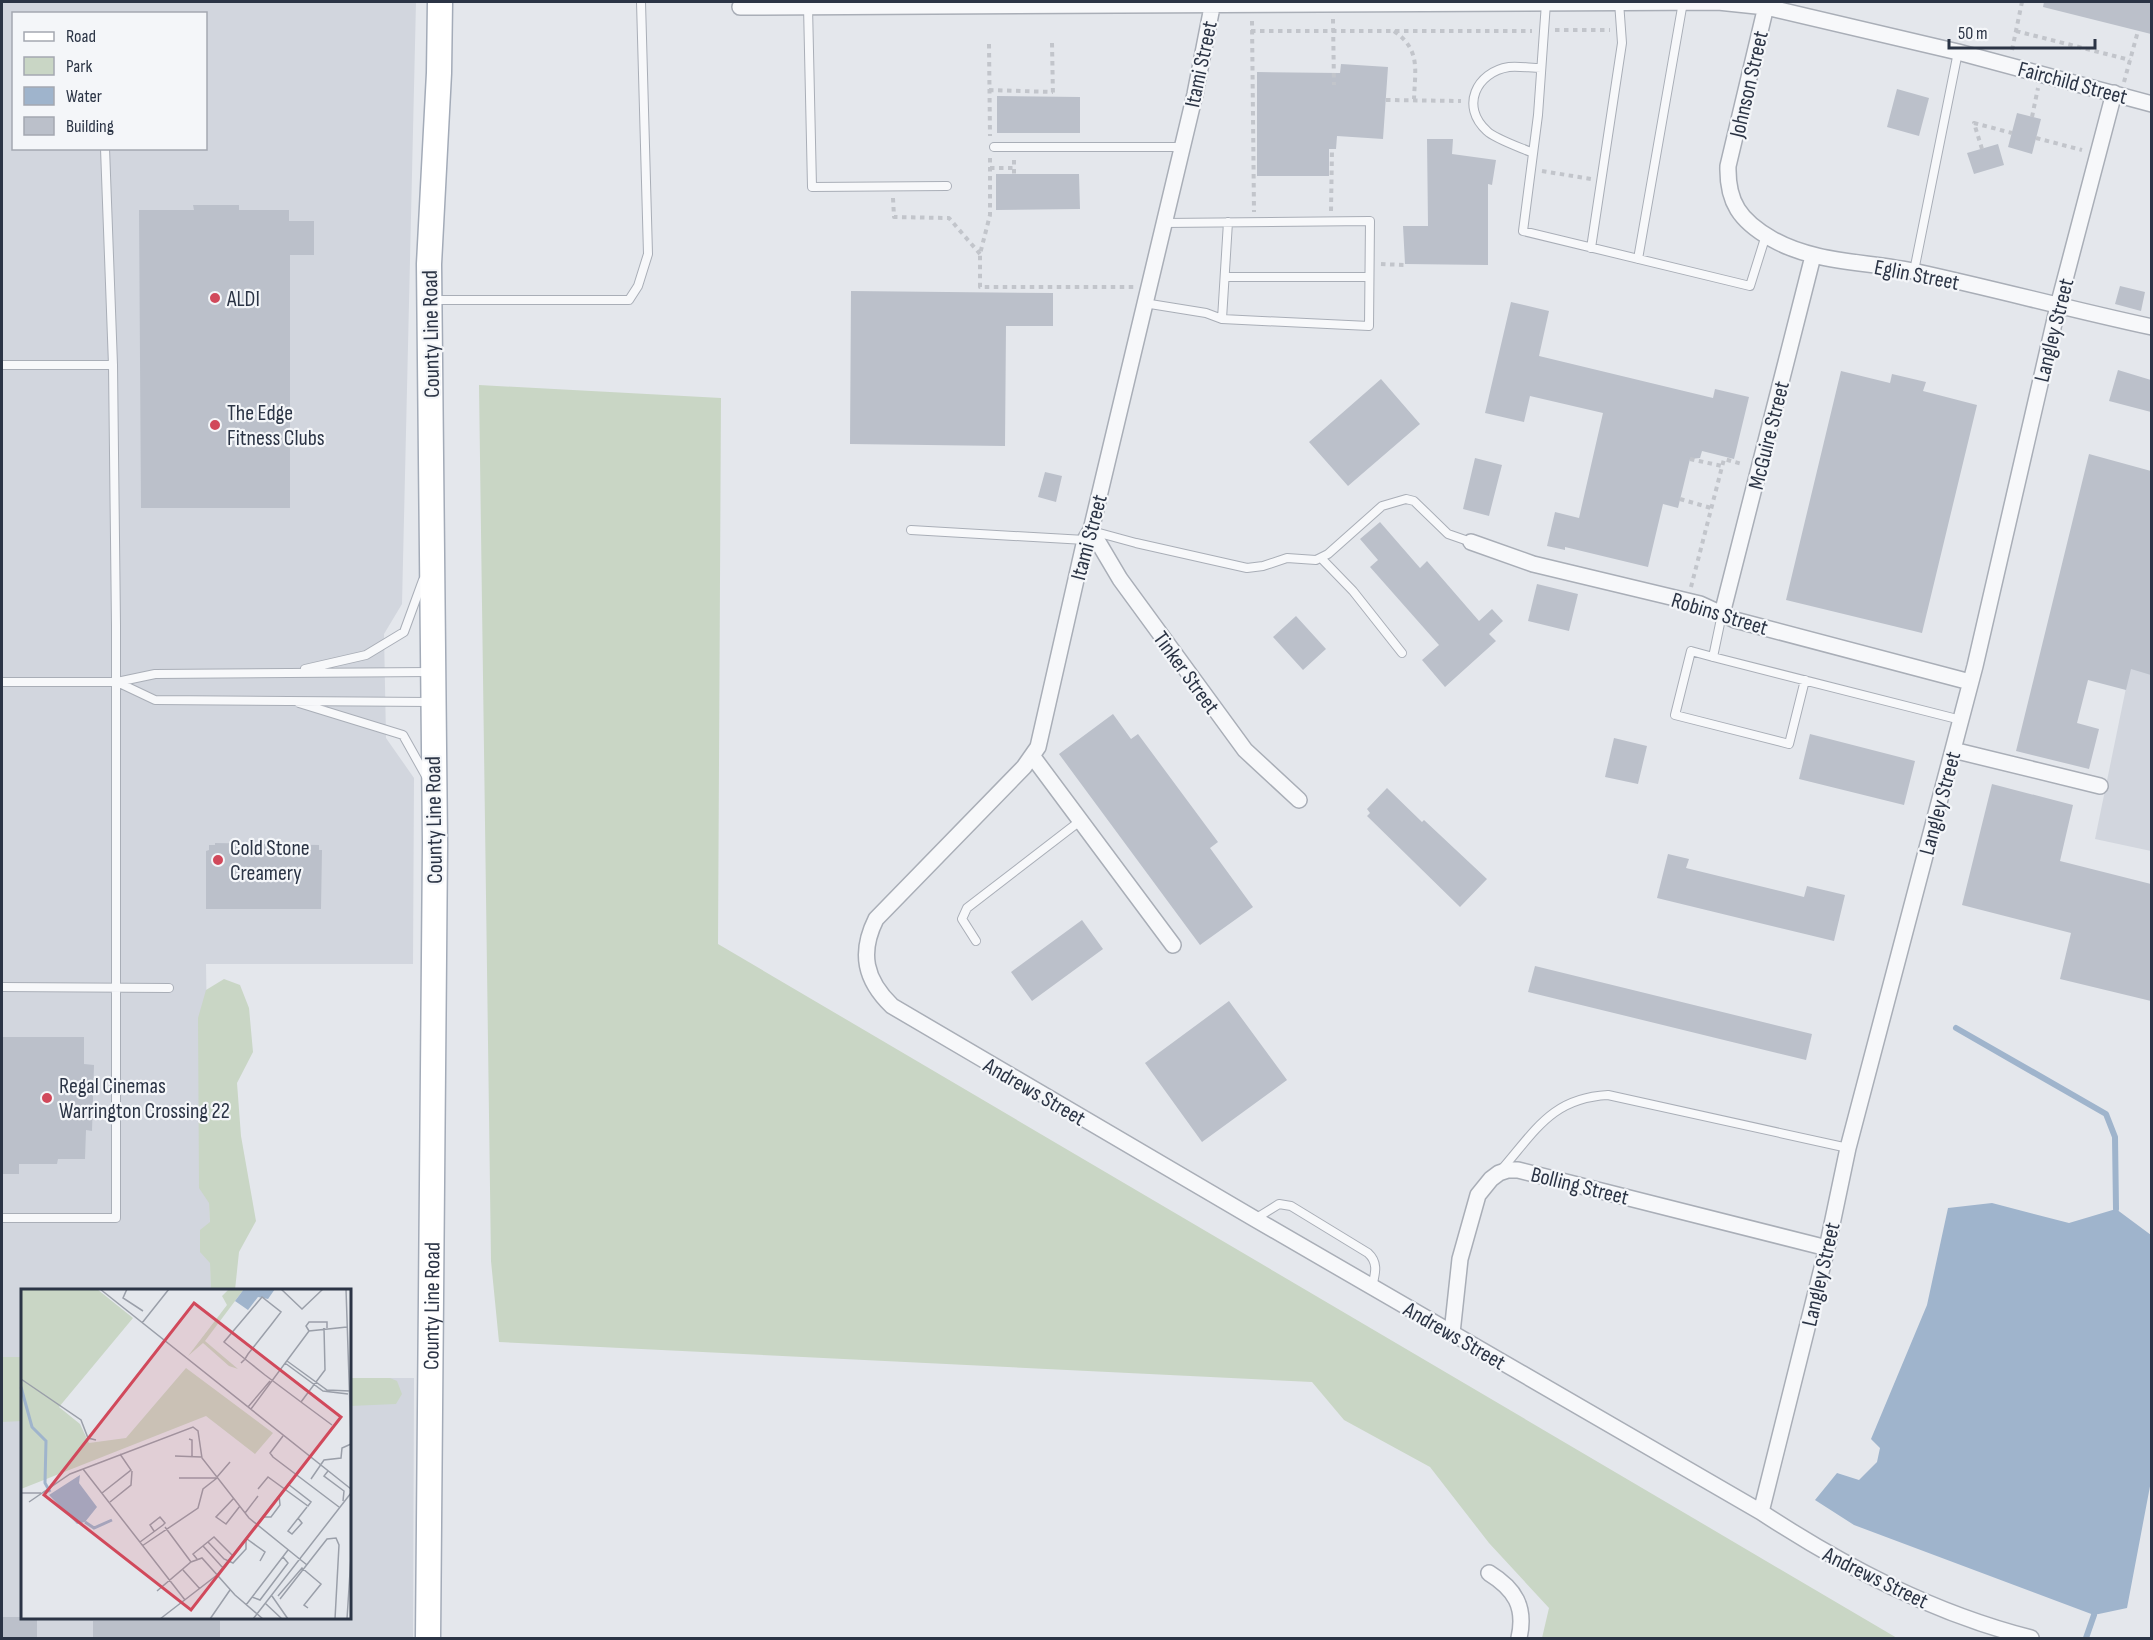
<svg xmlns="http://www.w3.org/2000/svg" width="2153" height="1640" font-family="'Sofia Sans Condensed',sans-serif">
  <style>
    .built { fill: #d2d6de; fill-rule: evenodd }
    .green { fill: #c9d6c5 }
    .water { fill: #9fb4cc }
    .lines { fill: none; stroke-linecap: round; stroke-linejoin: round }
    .stream { stroke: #9fb4cc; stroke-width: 6 }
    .building { fill: #bbc0ca }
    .lane-casing { stroke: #a9aeb7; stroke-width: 10 }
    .street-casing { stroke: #a9aeb7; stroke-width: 18 }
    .primary-casing { stroke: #a3abb8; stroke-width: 27 }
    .path { stroke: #c2c5cb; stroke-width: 4; stroke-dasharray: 4.5 4.5; stroke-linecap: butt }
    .lane { stroke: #f7f8fa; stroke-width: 8 }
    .street { stroke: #f7f8fa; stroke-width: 15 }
    .primary { stroke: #fff; stroke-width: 24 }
    .poi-dot { fill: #d1495b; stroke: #f4f6f9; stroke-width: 2 }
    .labels { text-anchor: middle; stroke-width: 4.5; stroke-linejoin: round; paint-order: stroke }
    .street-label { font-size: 22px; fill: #2b3445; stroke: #f4f6f9 }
    .poi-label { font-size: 22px; fill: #2b3445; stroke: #f4f6f9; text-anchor: start }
    .inset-river { fill: none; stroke: #9fb4cc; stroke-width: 3 }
    .inset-road { fill: none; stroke: #9a9fa9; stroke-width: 1.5 }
    .view { fill: #d1495b; fill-opacity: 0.15; stroke: #d1495b; stroke-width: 3 }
    .inset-edge { fill: none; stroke: #2b3445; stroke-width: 3 }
  </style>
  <rect width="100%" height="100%" fill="#e4e7ec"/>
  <path class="built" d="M2 2H416L402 604 384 634 386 738 414 778 413 964H206L211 1290H22V1618H350V1378H414L413 1638H2ZM14 14H206V148H14Z
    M2134 649 2151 653V851L2095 839Z"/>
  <path class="green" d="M479 385 721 398 718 944 1897 1638H1542L1549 1608 1489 1543 1430 1467 1344 1420 1312 1382 499 1342 491 1261Z
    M224 979 240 985 249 1008 253 1052 237 1083 241 1136 256 1221 239 1252 235 1290H211L210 1263 200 1252V1230L210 1222 209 1203 199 1188 198 1018 206 990Z
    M2 1357H22V1421L2 1422Z
    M350 1378H390L397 1381 402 1394 396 1404 350 1406Z"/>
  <path class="water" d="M1992 1203 2069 1223 2116 1209 2151 1235V1481L2127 1608 2094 1615 1854 1525 1815 1500 1837 1473 1859 1480 1877 1462 1880 1448 1871 1439 1927 1305 1948 1208Z"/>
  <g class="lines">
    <path class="stream" d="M1956 1028 2106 1114 2115 1137 2116 1209
      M2086 1638 2094 1615"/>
  </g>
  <path class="building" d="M2044 2H2151V34L2043 7Z
    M1341 64 1388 67 1383 139 1337 136 1336 149H1329V176H1257V72L1340 73Z
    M1897 89 1929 98 1919 136 1887 127Z
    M997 96 1080 97V133H997Z
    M2017 113 2041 119 2032 154 2008 147Z
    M1427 139H1453L1452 154 1496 160 1492 185 1488 184V265L1405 264 1403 226H1428Z
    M1998 144 2004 165 1974 174 1967 153Z
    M996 174H1079L1080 209 996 210Z
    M193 205H239V210H289V221H314V255H290V508H141L139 210H194Z
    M2120 286 2145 292 2141 311 2115 304Z
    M851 291 1053 293V326H1006L1005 446 850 444Z
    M1511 302 1549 311 1539 356 1713 398 1715 389 1749 397 1734 459 1702 451 1700 458 1690 459 1678 508 1663 504 1648 567 1565 547V550L1547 546 1555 512 1579 518 1603 413 1530 396 1524 422 1485 413Z
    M2118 370 2151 380V412L2109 401Z
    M1841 371 1890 383 1892 374 1926 382 1923 391 1977 405 1922 633 1786 600Z
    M1381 379 1420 424 1348 486 1309 442Z
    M2089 454 2151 471V675L2131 669 2126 690 2088 680 2077 723 2099 729 2089 769 2016 751Z
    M1475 458 1502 465 1489 516 1463 509Z
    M1045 472 1062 476 1056 502 1038 497Z
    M1380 522 1420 568 1427 561 1479 621 1492 609 1503 621 1489 634 1496 641 1445 687 1422 660 1439 645 1370 567 1378 560 1360 539Z
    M1537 584 1578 594 1569 631 1528 621Z
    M1296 616 1326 649 1303 670 1273 637Z
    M1113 714 1131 739 1138 734 1218 842 1210 848 1253 907 1200 945 1059 754Z
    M1810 734 1915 761 1904 805 1799 779Z
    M1614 738 1647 746 1638 784 1605 777Z
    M1992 784 2073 805 2060 861 2151 884V1001L2060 979 2071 933 1962 905Z
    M1387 788 1422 822 1424 820 1487 879 1460 907 1367 816 1370 813 1367 809Z
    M215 843 319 845V850H322L321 909H206V851L209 850V845H215Z
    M1668 854 1689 859 1686 868 1804 897 1807 886 1845 895 1834 941 1657 898Z
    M1082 920 1103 949 1032 1001 1011 972Z
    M1535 966 1812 1034 1806 1060 1528 992Z
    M1229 1001 1287 1080 1202 1142 1145 1063Z
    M2 1037H84V1064L94 1065 92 1131 86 1130 85 1159H58L57 1164H19V1174H2Z
    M2 1617H37V1638H2Z
    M93 1621H220V1638H93Z"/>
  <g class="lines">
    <g class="lane-casing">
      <path id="lane" d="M1546 3 1538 115 1523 231 1750 286 1766 235
        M808 6 812 187 947 186
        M994 147H1182
        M1533 153C1522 148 1495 139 1487 131 1460 107 1476 72 1509 67 1519 66 1531 68 1541 68
        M1591 248 1622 43 1619 2
        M1638 259 1683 2
        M1914 271 1958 52
        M1225 277H1369
        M434 300H629L638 286 648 254 641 2
        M1144 303 1206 313 1222 319 1369 326 1370 221 1164 223
        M1222 319 1228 222
        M2 365H113
        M911 530 1085 540
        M1092 531 1136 543 1247 568 1263 566 1287 558 1316 560 1328 554 1382 506 1406 499 1414 501 1448 534 1471 542
        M1321 558 1353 591 1402 653
        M1713 657 1722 614
        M305 669 366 655 404 632 423 580
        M1805 680 1789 744 1675 715 1691 651 1713 657 1961 720
        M2 682H117L155 674 430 672
        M117 682 155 700 429 702
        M299 703 403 735 426 776
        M976 941 962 919 967 908 1080 821
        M2 987 169 988
        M1502 1169C1536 1130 1552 1098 1608 1095L1848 1148
        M2 1218H116V626L113 365 105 148
        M1255 1219 1279 1204 1291 1206 1368 1253C1379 1263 1375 1274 1372 1287"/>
    </g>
    <g class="street-casing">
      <path id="street" d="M1213 2 1195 94 1091 530 1085 540 1038 747 1024 767 876 919C859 953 865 980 892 1006L1255 1219 1761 1512C1845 1567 1933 1613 2031 1638
        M1767 2 1728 166C1727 202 1740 221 1772 239 1816 264 1868 261 1917 272 1995 289 2073 310 2152 327
        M740 7 1718 2 1766 7 1958 52 2152 104
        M1091 530 1120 579 1245 750 1299 800
        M1471 542 1533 564 1700 604 1735 620 1970 682
        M1722 614 1813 256
        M1953 750 2100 786
        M1033 757 1173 945
        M1452 1333 1460 1259 1478 1195 1491 1179 1499 1173 1508 1170H1518L1827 1248
        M1761 1512 1827 1248 1848 1148 1975 666 2058 306 2114 93
        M1489 1573C1515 1589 1526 1607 1519 1638"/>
    </g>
    <g class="primary-casing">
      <g id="primary">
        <path id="s1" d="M428 1638 435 844 429 264 439 73 440 2"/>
      </g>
    </g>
    <path class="path" d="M1333 19 1334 85
      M1252 21 1254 212
      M1555 30H1610
      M1251 31H1532
      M1394 31C1421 50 1415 70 1414 99
      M2016 31 2130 60
      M1052 43 1053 97
      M989 44 990 136
      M2012 50 2022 2
      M2124 82 2138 31
      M989 90 1053 92
      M1386 100 1461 101
      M2032 117 2038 88
      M2036 138 2082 150
      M1982 149 1974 123 2012 133
      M990 158V215L980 254V287H1134
      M1014 160V174
      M990 168H1014
      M1542 171 1591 179
      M893 198 894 217 949 218 980 254
      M1331 211 1332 149
      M1381 264 1404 265
      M1690 459 1722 466
      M1680 499 1711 508
      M1691 587 1724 459 1742 464"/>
    <use href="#lane" class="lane"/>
    <use href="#street" class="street"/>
    <use href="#primary" class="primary"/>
  </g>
  <g class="poi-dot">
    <circle cx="215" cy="298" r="6"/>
    <circle cx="215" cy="425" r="6"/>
    <circle cx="218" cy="860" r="6"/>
    <circle cx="47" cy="1098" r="6"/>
  </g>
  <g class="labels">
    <g class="street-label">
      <text transform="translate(1200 64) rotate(-78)" y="8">Itami Street</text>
      <text transform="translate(2073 82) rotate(15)" y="8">Fairchild Street</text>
      <text transform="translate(1748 84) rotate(-77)" y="8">Johnson Street</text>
      <text transform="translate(1917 274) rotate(11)" y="8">Eglin Street</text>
      <text transform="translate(2053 330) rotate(-76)" y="8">Langley Street</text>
      <text transform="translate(430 334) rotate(-91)" y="8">County Line Road</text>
      <text transform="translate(1768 435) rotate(-76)" y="8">McGuire Street</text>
      <text transform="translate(1088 537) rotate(-75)" y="8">Itami Street</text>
      <text transform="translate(1720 613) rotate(17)" y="8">Robins Street</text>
      <text transform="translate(1187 672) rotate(54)" y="8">Tinker Street</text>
      <text transform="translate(1939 803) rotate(-75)" y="8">Langley Street</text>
      <text transform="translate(433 820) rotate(-91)" y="8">County Line Road</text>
      <text transform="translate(1035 1091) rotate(30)" y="8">Andrews Street</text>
      <text transform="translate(1580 1185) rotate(14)" y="8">Bolling Street</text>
      <text transform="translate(1820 1274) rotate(-77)" y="8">Langley Street</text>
      <text dy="8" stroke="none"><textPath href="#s1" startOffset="332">County Line Road</textPath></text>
      <text transform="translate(1455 1335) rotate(30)" y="8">Andrews Street</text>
      <text transform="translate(1876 1577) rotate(26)" y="8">Andrews Street</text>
    </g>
    <g class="poi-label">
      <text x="227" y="306">ALDI</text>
      <text x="227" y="420">The Edge<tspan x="227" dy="25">Fitness Clubs</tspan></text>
      <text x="230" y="855">Cold Stone<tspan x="230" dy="25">Creamery</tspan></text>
      <text x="59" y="1093">Regal Cinemas<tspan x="59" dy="25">Warrington Crossing 22</tspan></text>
    </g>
  </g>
  <g transform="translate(21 1289)">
    <rect width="330" height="330" fill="#e4e7ec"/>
    <path d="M0 0H76L112 29 38 118 59 135 68 154 105 149 165 79 252 144 234 165 185 127 0 200ZM223 0 184 52 217 80 208 77 182 54 167 67 206 16 201 7 207 1Z" fill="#c9d6c5"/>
    <path d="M223 0H254L247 10 237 8 227 21 214 12ZM59 186 58 194 76 218 64 233 56 235 28 206Z" fill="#9fb4cc"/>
    <path class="inset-river" d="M0 98 11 138 25 152 24 194 29 203M64 233 73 239 91 231"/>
    <path class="inset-road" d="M79 0 330 200M106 0 102 9 122 22M260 0 281 20 302 0M325 0 330 150M121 34 148 0M288 42 285 37 288 33H306V39M266 72 306 101 329 102M220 74 224 70 227 65 235 55 246 41 250 36 260 23 241 8 203 53 224 70 244 86 280 113 311 136M264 74 302 102 327 105M0 90 60 131 67 149 75 151M280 113 304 81 303 39M227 118 249 92M230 120 288 42 326 38M262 147 249 164 252 168 318 218M168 150 171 151V168M154 167 180 168M62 180 164 311M307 182 303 187 323 202 322 212M196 188 209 173M158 189H195M290 190 303 171 320 169 321 159 330 155M237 200 247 188 287 217 290 213 267 195M0 204H20M81 204 110 181 99 165M213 209 195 228 205 235 219 217M8 213 49 185 172 138 177 142 181 169 228 229 286 276M89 213 110 196 111 182M224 224 237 207M330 226V245M241 228H250L259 216 258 206M277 229 281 234 271 245 267 242 286 218M144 238 170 273M226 250 244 263 239 272M119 253 142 236 144 234 139 228 129 236 133 242M187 253 203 270 212 274 225 260V249M121 257 177 219 182 200 196 189M182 257 202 279M176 270 172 265 193 248 211 266M162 281 179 300M136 302 170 273 181 269 214 306 242 330M251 307 267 330M257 307 281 279 300 295 283 316 287 319M231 308 239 311 267 274 262 268M259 310 306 250 315 249 318 256 314 330M244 314 261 330M225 316 267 261M139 330 196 286 268 194M189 330 209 301M232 330 330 204M326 330 330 268"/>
    <path class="view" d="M173 14 320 128 170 321 23 206Z"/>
    <rect width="330" height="330" class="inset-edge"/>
  </g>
  <rect width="2153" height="1640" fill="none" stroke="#2b3445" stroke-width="6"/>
  <rect x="12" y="12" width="195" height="138" fill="#f4f6f9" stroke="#a4a8b1" stroke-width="1.5"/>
  <rect x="24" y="32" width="30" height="9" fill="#ffffff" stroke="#a4a8b1" stroke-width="1.5"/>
  <text x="66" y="42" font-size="18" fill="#2b3445">Road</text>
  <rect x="24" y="57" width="30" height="18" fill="#c9d6c5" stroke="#a4a8b1" stroke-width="1.5"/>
  <text x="66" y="72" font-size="18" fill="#2b3445">Park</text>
  <rect x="24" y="87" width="30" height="18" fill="#9fb4cc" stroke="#a4a8b1" stroke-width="1.5"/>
  <text x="66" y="102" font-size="18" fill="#2b3445">Water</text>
  <rect x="24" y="117" width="30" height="18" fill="#bbc0ca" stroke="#a4a8b1" stroke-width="1.5"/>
  <text x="66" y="132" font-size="18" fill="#2b3445">Building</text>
  <path d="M1949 39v9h146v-9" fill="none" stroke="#2b3445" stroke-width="3"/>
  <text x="1958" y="39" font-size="18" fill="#2b3445" stroke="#f4f6f9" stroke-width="4.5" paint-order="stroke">50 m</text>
</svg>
